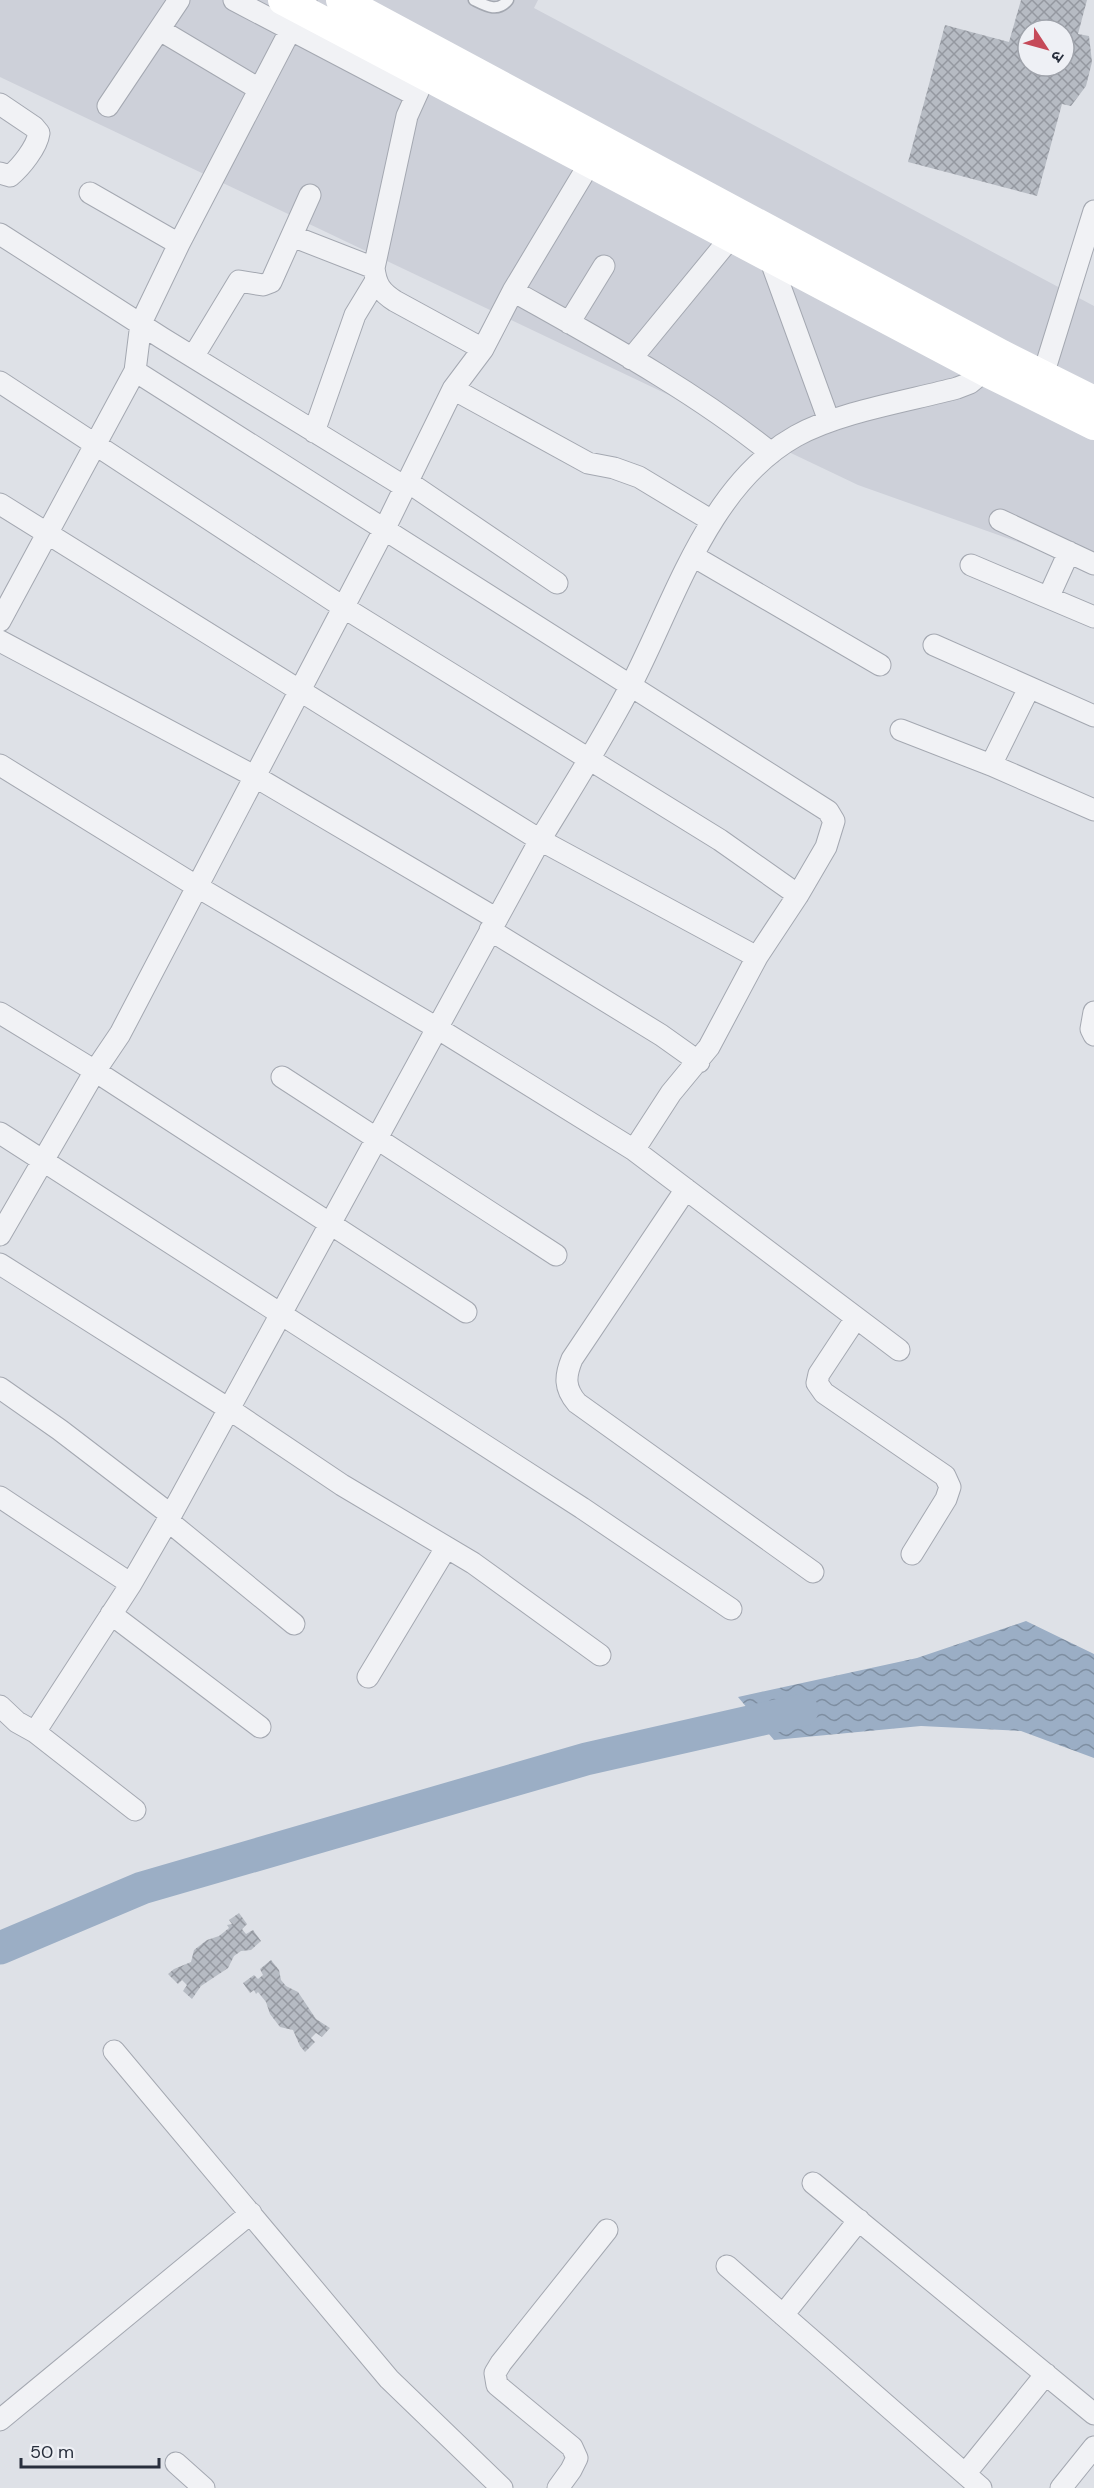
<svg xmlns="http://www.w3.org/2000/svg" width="1094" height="2488" font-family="'DM Sans','Noto Sans Devanagari',sans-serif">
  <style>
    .built { fill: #cdd0d9 }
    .water { fill: url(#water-waves) }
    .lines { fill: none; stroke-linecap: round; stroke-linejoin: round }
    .river { stroke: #9baec5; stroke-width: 33 }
    .building { fill: url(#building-cross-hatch); fill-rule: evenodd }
    .lane-casing { stroke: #a4a8b1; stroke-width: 13 }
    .street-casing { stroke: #a4a8b1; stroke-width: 23 }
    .lane { stroke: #f1f2f5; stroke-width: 10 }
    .street { stroke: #f1f2f5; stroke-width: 21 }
    .secondary { stroke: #fff; stroke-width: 30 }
  </style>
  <defs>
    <pattern id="water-waves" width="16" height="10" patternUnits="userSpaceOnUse" patternTransform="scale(1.5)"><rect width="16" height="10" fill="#9baec5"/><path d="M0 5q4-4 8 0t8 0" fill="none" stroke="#7e8ea1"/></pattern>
    <pattern id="building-cross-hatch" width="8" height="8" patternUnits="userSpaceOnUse" patternTransform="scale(1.5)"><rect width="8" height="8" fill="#b6bbc3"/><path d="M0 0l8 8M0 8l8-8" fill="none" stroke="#9498a0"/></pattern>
  </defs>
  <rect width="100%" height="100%" fill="#dee1e7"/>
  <path class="built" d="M0 0H538L534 8 1094 306V569L858 485 0 77Z"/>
  <path class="water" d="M1026 1621 1094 1654V1758L1021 1731 921 1726 774 1740 738 1697 917 1658Z"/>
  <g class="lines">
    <path class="river" d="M0 1948 142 1888 586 1759 802 1710"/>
  </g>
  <path class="building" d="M1021 0H1087L1078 34 1089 36 1092 62 1086 86 1071 106 1062 104 1037 196 908 162 945 25 1009 42ZM1028 30H1064V66H1028Z
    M239 1913 247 1924 242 1929 246 1934 253 1930 261 1941 251 1950 241 1951 234 1956 228 1968 201 1986 192 1999 183 1991 187 1985 182 1980 178 1984 168 1974 174 1969 191 1962 194 1950 207 1940 219 1936 229 1928 227 1925 232 1924 229 1920Z
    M271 1960 279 1970 281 1980 286 1986 298 1992 316 2019 330 2028 322 2037 316 2033 311 2038 315 2042 305 2052 300 2046 293 2030 280 2027 270 2014 266 2002 258 1992 256 1994 254 1990 250 1993 243 1983 254 1975 258 1979 263 1975 260 1969Z"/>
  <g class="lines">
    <g class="lane-casing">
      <path id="lane" d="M474 0C486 6 498 13 508 0"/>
    </g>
    <g class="street-casing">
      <path id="street" d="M234 0 415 95
        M160 30 259 89
        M426 74 407 116 374 268C376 285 381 292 395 301L483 349
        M0 104 34 127 39 133C37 147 21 167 10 176L0 173
        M108 106 179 0
        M90 193 179 244
        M0 234 162 338 405 487
        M292 236 374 268
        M769 256 829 421
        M513 291C600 340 693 390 771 453
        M569 323 604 266
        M193 357 239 281 263 285 271 282 310 195
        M631 359 732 236
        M135 371 828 811 834 821 826 847 798 895 757 957 709 1047 671 1093 634 1150
        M0 382 343 607 720 840 798 895
        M1039 388 1094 211
        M453 389 588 463 614 468 639 477 712 521
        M314 432 355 315 375 282
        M408 482 557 583
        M0 504 540 840 757 957
        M1000 520 1094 564
        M693 556 880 665
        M971 565 1094 617
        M1049 596 1069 552
        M0 621 135 371 141 323 179 244 306 0
        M0 641 254 776 497 919
        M934 645 1094 716
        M901 730 991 765 1094 810
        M0 765 196 886 437 1028 634 1150 899 1350
        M991 765 1029 688
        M490 930 661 1035 699 1062
        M1094 1012 1091 1029 1094 1035
        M0 1013 95 1071 466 1312
        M282 1077 556 1255
        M0 1133 582 1508 731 1609
        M686 1189 572 1359C565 1376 564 1388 577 1403L813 1572
        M0 1235 95 1071 120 1034 385 528 453 389 483 349 513 291 597 151
        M0 1264 229 1409 342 1485 473 1563 600 1655
        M856 1318 819 1374 817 1383 824 1393 945 1476 950 1487 946 1499 912 1554
        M0 1388 60 1430 171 1515
        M0 1497 131 1584
        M167 1520 294 1624
        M111 1614 260 1727
        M368 1677 446 1548
        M0 1706 17 1722 35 1732 135 1810
        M35 1732 131 1584 171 1515 540 840C571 789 603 739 630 687 674 603 708 485 796 436 839 412 908 401 957 388L970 383 993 364
        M114 2051 389 2379 502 2488
        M813 2183 1094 2414
        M727 2266 981 2488
        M783 2315 859 2220
        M0 2420 251 2213
        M176 2463 204 2488
        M965 2474 1046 2374
        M558 2488 571 2470 577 2458 572 2447 497 2385 495 2373 501 2363 607 2230
        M1061 2488 1094 2447"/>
    </g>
    <use href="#lane" class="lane"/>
    <use href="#street" class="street"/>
    <path class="secondary" d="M283 0 985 371 1094 425
      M341 0 1002 355 1094 401"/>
  </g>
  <g transform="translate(1046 48) rotate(126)"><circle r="28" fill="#eef0f5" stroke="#9fa3ab" stroke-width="1.5"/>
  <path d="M0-4.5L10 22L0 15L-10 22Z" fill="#c54a59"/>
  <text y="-9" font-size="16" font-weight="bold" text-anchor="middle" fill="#282f3d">उ</text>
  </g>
  <path d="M21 2458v9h138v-9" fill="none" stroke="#282f3d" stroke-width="3"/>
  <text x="30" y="2458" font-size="18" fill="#282f3d" stroke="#eef0f5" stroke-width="4.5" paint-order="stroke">50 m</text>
</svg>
